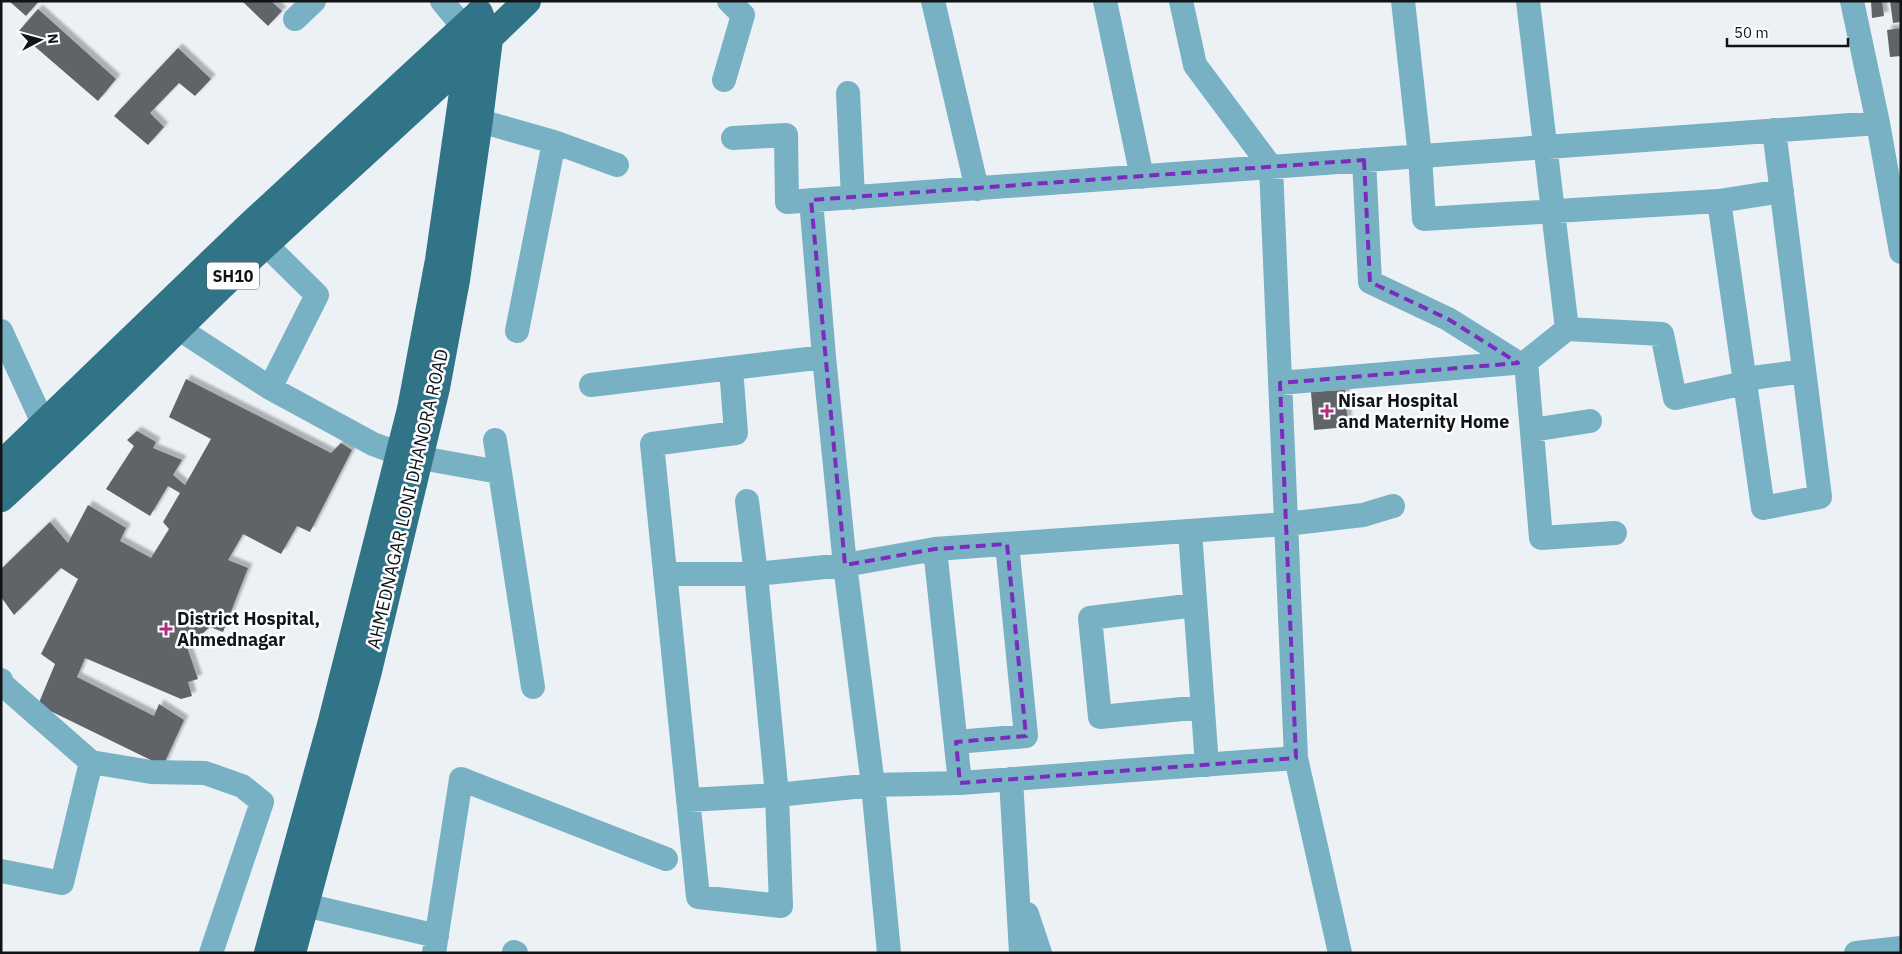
<svg xmlns="http://www.w3.org/2000/svg" width="1902" height="954" font-family="'IBM Plex Sans',sans-serif">
  <style>
    .building { fill: #616468; filter: url(#shadow) }
    .lines { fill: none; stroke-linecap: round; stroke-linejoin: round }
    .minor { stroke: #78b1c3; stroke-width: 24 }
    .major { stroke: #317488; stroke-width: 28 }
    .marked { fill: none; stroke: #7b2cbf; stroke-width: 4; stroke-dasharray: 10 6; stroke-linejoin: round }
    .poi-dot { fill: #af2f7b; stroke: #fcfdfe; stroke-width: 2 }
    .labels { text-anchor: middle; stroke-width: 5; stroke-linejoin: round; paint-order: stroke }
    .shield { fill: #fcfdfe; stroke: #58595a; stroke-width: 1 }
    .shield-label { font-size: 16px; font-weight: bold; fill: #111314 }
    .poi-label { font-size: 18px; font-weight: bold; fill: #111314; stroke: #fcfdfe; text-anchor: start }
    .street-label { font-size: 18px; fill: #111314; stroke: #fcfdfe }
  </style>
  <defs>
    <filter id="shadow"><feDropShadow dx="4.5" dy="-4.5" stdDeviation="1" flood-color="#0004"/></filter>
  </defs>
  <rect width="100%" height="100%" fill="#ecf1f5"/>
  <path class="building" d="M9 1H39L26 16Z
    M242 1H271L282 11 268 26Z
    M1871 1H1882L1884 16 1872 18Z
    M1890 1H1901V22L1893 23Z
    M38 9 116 79 98 101 18 32Z
    M1901 28V56L1890 57 1887 30Z
    M178 48 211 79 195 96 179 83 150 113 164 127 148 145 114 116Z
    M186 379 331 453 341 443 352 450 310 532 297 526 281 554 243 534 228 560 248 568 223 632 210 627 187 647 198 679 188 682 192 696 181 699 85 658 77 677 154 716 159 704 184 720 163 766 38 705 55 664 41 654 78 579 61 568 14 615 1 597V569L50 522 68 543 88 505 126 528 120 541 151 558 169 529 163 522 180 493 168 486 150 516 106 489 134 446 127 440 137 431 156 442 153 448 182 460 173 475 185 485 211 439 169 417Z
    M1345 390 1348 427 1314 430 1311 392Z"/>
  <g class="lines">
    <path class="minor" d="M442 1 464 28
      M933 1 977 189
      M1105 1 1142 177
      M1181 1 1195 65 1271 167 1296 758 1340 953
      M1403 1 1420 156 1424 219 1719 201 1782 191
      M1852 1 1878 123 1901 252
      M295 19 314 1
      M724 80 743 15 729 1
      M848 93 853 198
      M462 116 554 142 617 165
      M733 138 786 135 787 202 1878 123
      M1364 160 1370 282 1448 319 1518 363
      M811 200 824 357 845 565 873 785 889 953
      M1719 201 1763 508 1820 497 1774 130
      M253 232 317 295 270 388
      M164 319 270 388 373 444 400 454
      M1567 329 1662 334 1675 398 1745 383
      M1 331 44 425
      M517 331 554 142
      M1526 362 1567 329 1528 1
      M731 368 736 433 652 444 698 897 781 906 777 795 756 574 747 501
      M1745 379 1804 371
      M1280 383 1526 362 1541 538 1615 533
      M591 385 824 357
      M1532 430 1590 421
      M495 440 533 687
      M421 458 499 472
      M1190 531 1207 765
      M935 549 960 783
      M665 574H756L845 565 935 549 1286 524 1363 515 1393 506
      M1195 605 1090 618 1100 717 1203 707
      M1 680 2 684 91 762 151 772 205 773 242 786 262 802 211 953
      M956 742 1026 736 1007 544
      M1011 779 1021 953
      M688 800 777 795 873 785 960 783 1296 758
      M1 871 62 883 91 762
      M305 905 437 936
      M1027 914 1040 953
      M514 952 516 953
      M434 953 461 779 666 859
      M1856 953 1901 948"/>
    <path class="major" d="M1 465 248 227 474 18
      M1 498C85 422 163 342 244 264 338 176 435 91 527 1
      M268 953 331 725 411 409 439 260 468 58 464 28
      M292 953 368 671 436 388 456 280 479 120 489 39 479 13"/>
  </g>
  <path class="marked" d="M1364 160 1370 282 1448 319 1518 363 1280 383 1296 758 960 783 956 742 1026 736 1007 544 935 549 845 565 811 200Z"/>
  <g class="poi-dot">
    <path d="M1324.5 403.5h5v5h5v5h-5v5h-5v-5h-5v-5h5z"/>
    <path d="M163.5 621.5h5v5h5v5h-5v5h-5v-5h-5v-5h5z"/>
  </g>
  <g class="labels">
    <rect class="shield" x="207" y="262.5" width="52" height="27" rx="4"/>
    <g class="shield-label">
      <text x="233" y="282">SH10</text>
    </g>
    <g class="poi-label">
      <text x="1338" y="407">Nisar Hospital<tspan x="1338" dy="21">and Maternity Home</tspan></text>
      <text x="177" y="625">District Hospital,<tspan x="177" dy="21">Ahmednagar</tspan></text>
    </g>
    <g class="street-label">
      <text transform="translate(408 499) rotate(-77)" y="6">AHMEDNAGAR LONI DHANORA ROAD</text>
    </g>
  </g>
  <rect width="1902" height="954" fill="none" stroke="#111314" stroke-width="5"/>
  <g transform="translate(40 40) rotate(84)" stroke="#fcfdfe" stroke-width="4" paint-order="stroke">
  <path d="M0-4L9 19L0 12L-9 19Z" fill="#111314"/>
  <text y="-8" font-size="14" font-weight="bold" text-anchor="middle" fill="#111314">N</text>
  </g>
  <path d="M1727 38v8h121v-8" fill="none" stroke="#111314" stroke-width="2.5"/>
  <text x="1734" y="38" font-size="15" fill="#111314" stroke="#fcfdfe" stroke-width="4" paint-order="stroke">50 m</text>
</svg>
